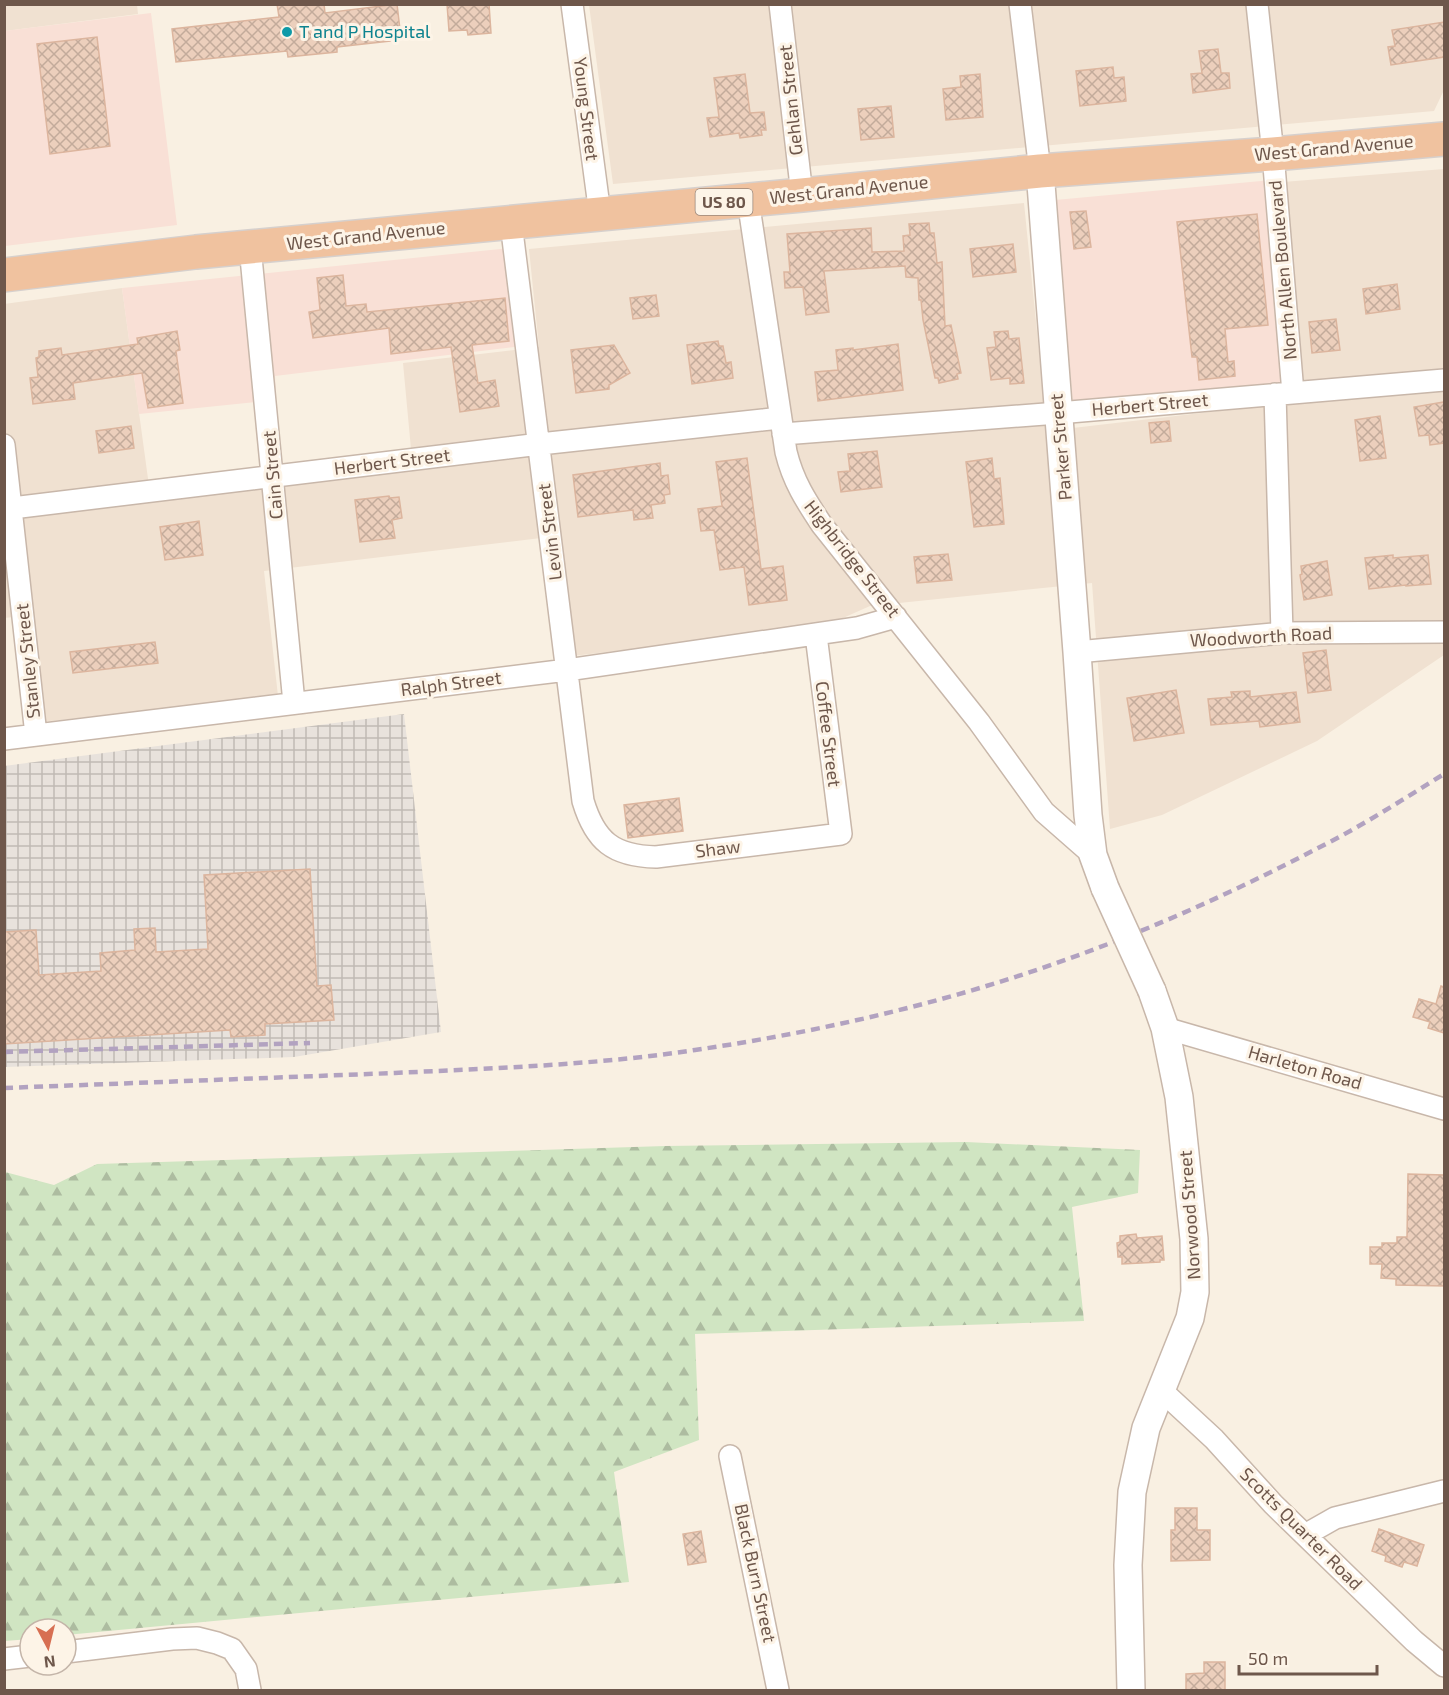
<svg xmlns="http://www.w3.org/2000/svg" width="1449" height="1695" font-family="'Exo 2',sans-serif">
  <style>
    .residential { fill: #f0e1d1 }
    .commercial { fill: #f9e0d6 }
    .industrial { fill: url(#industrial-grid) }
    .forest { fill: url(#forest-firs) }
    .building { fill: url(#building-cross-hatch); stroke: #dcb59e; stroke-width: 1.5 }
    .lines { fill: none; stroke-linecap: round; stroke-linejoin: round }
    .minor-casing { stroke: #c8b7aa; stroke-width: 24 }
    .tertiary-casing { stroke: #c8b7aa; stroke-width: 30 }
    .trunk-casing { stroke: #d6d0cd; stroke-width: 36 }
    .minor { stroke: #fff; stroke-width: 21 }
    .tertiary { stroke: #fff; stroke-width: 27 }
    .trunk { stroke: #f0c29f; stroke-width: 33 }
    .rail { stroke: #b2a2c0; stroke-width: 4.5; stroke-dasharray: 9 6; stroke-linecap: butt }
    .tertiary-bridge-casing { stroke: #c8b7aa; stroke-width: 30; stroke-linecap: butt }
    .tertiary-bridge { stroke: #fff; stroke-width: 27 }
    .culture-dot { fill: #0f9aa8; stroke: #fdf4e7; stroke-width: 2 }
    .labels { text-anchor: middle; stroke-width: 6; stroke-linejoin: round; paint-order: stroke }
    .shield { fill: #fdf4e7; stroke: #99867a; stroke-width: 1.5 }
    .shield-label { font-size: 16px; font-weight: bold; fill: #6e574b }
    .culture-label { font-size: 18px; fill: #0d838f; stroke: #fdf4e7; text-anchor: start }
    .street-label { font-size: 18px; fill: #6e574b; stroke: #fdf4e7 }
  </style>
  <defs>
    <pattern id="industrial-grid" width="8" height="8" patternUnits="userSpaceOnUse" patternTransform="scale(1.5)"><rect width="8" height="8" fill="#e8e2dc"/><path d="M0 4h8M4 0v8" fill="none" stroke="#c0bab4"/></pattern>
    <pattern id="forest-firs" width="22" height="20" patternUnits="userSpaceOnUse" patternTransform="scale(1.5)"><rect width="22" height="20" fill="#d0e5c2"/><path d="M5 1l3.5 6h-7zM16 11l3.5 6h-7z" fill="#adbca0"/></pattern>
    <pattern id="building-cross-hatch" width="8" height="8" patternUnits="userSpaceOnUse" patternTransform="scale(1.5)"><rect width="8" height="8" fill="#eccfbc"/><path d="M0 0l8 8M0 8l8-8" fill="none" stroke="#c3ab9b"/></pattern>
  </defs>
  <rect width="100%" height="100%" fill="#f9f0e2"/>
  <path class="residential" d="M4 5H137L138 14 5 31Z
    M589 5H1444V90L1434 111 613 184Z
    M1444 169V655L1317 741 1162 815 1110 829 1092 583 870 606 825 626 556 658 541 538 264 571 278 696 23 724 14 617 4 618V304L122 288 149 486 411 449 403 363 539 347 529 249 1024 203 1047 431 1303 401 1283 182Z"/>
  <path class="commercial" d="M151 13 177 225 5 246 4 31Z
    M1272 180 1286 387 1073 404 1055 200Z
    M510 248 522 346 275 376 276 400 139 414 122 288Z"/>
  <path class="industrial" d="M404 714 441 1032 294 1057 5 1067 4 766Z"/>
  <path class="forest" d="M966 1142 1140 1150 1138 1193 1072 1207 1084 1321 695 1334 699 1440 614 1472 629 1582 66 1635V1629H30V1639L5 1641V1172L54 1185 97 1164 665 1146Z"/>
  <path class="building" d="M277 4H324L325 13 397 4 401 38 390 39V41L337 47V52L288 57 287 51 176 62 172 29 279 17Z
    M447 4H489L491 33 468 35 467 30 449 31Z
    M1444 22V57L1391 65 1388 47 1395 46 1392 30Z
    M97 37 110 146 50 154 37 44Z
    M1218 49 1221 73H1229L1230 88 1193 93 1191 74 1202 73 1199 51Z
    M1113 67 1114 78 1124 77 1126 101 1080 106 1076 71Z
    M745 74 750 113 764 112 766 130H761L762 135 740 138 739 133 710 137 707 118 719 117 714 78Z
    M980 74 983 117 946 120 943 89 961 87 960 76Z
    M891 106 894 137 861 140 858 109Z
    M1086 211 1091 247 1074 249 1070 212Z
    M1257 214 1268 325 1225 329 1228 362 1234 361 1235 376 1199 380 1197 357H1192L1177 222Z
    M929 223 930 233H934L937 263 942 262 945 326 951 325 961 373 957 374 958 379 939 383 938 378H935L923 320 921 300H919L918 278 906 277 905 266 824 271 829 312 806 315 803 287 785 288 784 272H790L787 234 871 228 872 252 904 251 903 236 910 235 909 224Z
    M1013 244 1016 272 973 277 970 249Z
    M343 275 346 306 366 304 367 312 505 298 509 341 472 345 478 383 495 380 499 406 460 412 451 347 391 354 389 328 313 338 309 312 320 310 317 278Z
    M1397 284 1400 309 1366 314 1363 289Z
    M656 295 659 316 633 319 630 298Z
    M1336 319 1340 350 1312 353 1309 322Z
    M177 331 180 350 176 351 183 403 148 408 142 373 73 383 75 399 33 404 30 378 38 377 36 358 39 357V351L61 348 62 355 138 344 137 338Z
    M1008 331 1009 339 1019 338 1024 383 1010 384V378L991 380 987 348 996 347 994 332Z
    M718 341 719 346H723L726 363 731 362 733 378 692 384 687 345Z
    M898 344 903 390 818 401 815 372 838 370 836 350 853 348V350Z
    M614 345 630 373 609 385V389L576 393 571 350Z
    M1444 402V443L1430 445 1429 435 1419 436 1414 407Z
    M1380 416 1386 458 1360 461 1355 420Z
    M1169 421 1171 441 1151 443 1149 423Z
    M131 426 134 448 99 453 96 431Z
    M877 451 882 487 841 492 838 472 850 471 848 454Z
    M747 458 761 569 783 566 787 600 749 605 744 567 720 570 714 530 701 531 698 509 722 506 716 462Z
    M992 458 994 479 1000 478 1004 524 974 527 966 462Z
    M660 463 661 476 668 475 670 494 664 495 665 503 651 505 653 518 634 520 633 510 578 517 573 475Z
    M389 496 390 498 399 497 402 518 392 520 395 538 360 542 355 500Z
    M199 521 203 555 165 560 160 527Z
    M948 554 952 580 917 583 914 557Z
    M1393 555V558L1428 555 1431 584 1406 586V585L1369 589 1365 558Z
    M1327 561 1332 595 1304 600 1300 575 1302 574 1301 566Z
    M155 642 158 663 73 673 70 652Z
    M1326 650 1331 690 1308 693 1303 653Z
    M1176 690 1184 733 1134 741 1127 698Z
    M1250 691V697L1296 692 1300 722 1260 727 1259 721 1211 725 1208 699 1232 697 1231 692Z
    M679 798 683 831 628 838 624 805Z
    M310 869 317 986 331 985 334 1020 265 1024V1035L231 1037 230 1030 4 1044V932L36 930 39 975 101 971 100 953 135 950 134 929 155 928 156 952 208 949 204 875Z
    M1441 986 1444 987V1033L1428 1028 1430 1022 1413 1017 1419 999 1436 1004Z
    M1408 1174 1444 1175V1286L1396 1285V1279L1381 1278 1382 1264H1370V1247H1382V1243H1397V1237H1407Z
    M1136 1234 1137 1238 1162 1236 1164 1260H1160V1262L1122 1264V1257H1118L1117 1243 1120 1242V1236Z
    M1175 1508H1197V1530H1210V1560L1171 1561V1530H1175Z
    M1379 1529 1424 1545 1417 1566 1404 1562 1402 1567 1385 1561 1386 1556 1372 1551Z
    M701 1531 706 1562 688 1565 683 1534Z
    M1204 1662H1225V1690H1186V1674L1204 1673Z"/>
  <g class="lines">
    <g class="minor-casing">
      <path id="minor" d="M572 4 600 214
        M780 4 802 195
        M1020 4 1040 171
        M1257 4 1273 154 1293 393
        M748 200 786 452C793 481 806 501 822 525L979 722 1044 812 1093 855
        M511 223 583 801C595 841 613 856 656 857L841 834 816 635
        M250 247 294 703
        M1275 394 1282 633
        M783 434 1058 413 1444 380
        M4 445 36 735
        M4 509 540 444 780 418
        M1077 652 1282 633 1444 632
        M4 739 567 670 857 628 896 617
        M1165 1028 1444 1109
        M1161 1390 1214 1439 1273 1504 1414 1641 1444 1666
        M730 1456 778 1690
        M1305 1535 1335 1518 1444 1491
        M66 1652 172 1639 197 1638 217 1643 232 1649 246 1669 250 1690
        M4 1659 30 1656"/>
    </g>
    <g class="tertiary-casing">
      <path id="tertiary" d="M1040 171 1077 652 1088 815 1093 855 1105 888
        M1131 1690 1128 1565 1132 1492 1146 1428 1190 1318 1195 1292 1194 1239 1179 1097 1165 1028 1152 991"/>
    </g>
    <g class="trunk-casing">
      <path id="trunk" d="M4 275 196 252 802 195 1040 171 1273 154 1444 139"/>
    </g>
    <use href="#minor" class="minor"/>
    <use href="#tertiary" class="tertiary"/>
    <use href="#trunk" class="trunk"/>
    <path class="rail" d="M4 1052 310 1043
      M4 1088C135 1083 265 1078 395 1073 496 1068 596 1065 695 1050 832 1030 966 998 1095 949 1180 917 1262 878 1341 836 1376 817 1410 795 1444 774"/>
    <g class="tertiary-bridge-casing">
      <path id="tertiary-bridge" d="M1105 888 1152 991"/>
    </g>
    <use href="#tertiary-bridge" class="tertiary-bridge"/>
  </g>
  <circle class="culture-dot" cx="287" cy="32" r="6"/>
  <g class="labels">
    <rect class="shield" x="695.5" y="189" width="57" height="26" rx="4.5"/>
    <g class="shield-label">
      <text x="724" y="208">US 80</text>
    </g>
    <g class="culture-label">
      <text x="299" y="38">T and P Hospital</text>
    </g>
    <g class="street-label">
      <text transform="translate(791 100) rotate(-96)" y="6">Gehlan Street</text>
      <text transform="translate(586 109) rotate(83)" y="6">Young Street</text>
      <text transform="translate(1334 148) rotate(-5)" y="6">West Grand Avenue</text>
      <text transform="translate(849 190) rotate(-6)" y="6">West Grand Avenue</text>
      <text transform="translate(366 236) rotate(-6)" y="6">West Grand Avenue</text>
      <text transform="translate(1283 270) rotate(-95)" y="6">North Allen Boulevard</text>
      <text transform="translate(1150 405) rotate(-5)" y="6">Herbert Street</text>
      <text transform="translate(1061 447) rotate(-95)" y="6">Parker Street</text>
      <text transform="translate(392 462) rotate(-7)" y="6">Herbert Street</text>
      <text transform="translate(273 475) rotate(-95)" y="6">Cain Street</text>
      <text transform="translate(550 532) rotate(-97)" y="6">Levin Street</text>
      <text transform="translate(852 559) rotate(52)" y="6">Highbridge Street</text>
      <text transform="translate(1261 637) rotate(-3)" y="6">Woodworth Road</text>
      <text transform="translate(28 661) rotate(-96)" y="6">Stanley Street</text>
      <text transform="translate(451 684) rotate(-7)" y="6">Ralph Street</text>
      <text transform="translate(828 734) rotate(83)" y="6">Coffee Street</text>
      <text transform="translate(718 849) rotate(-7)" y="6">Shaw</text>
      <text transform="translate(1305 1068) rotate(16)" y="6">Harleton Road</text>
      <text transform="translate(1190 1215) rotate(-94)" y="6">Norwood Street</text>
      <text transform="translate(1301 1529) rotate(45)" y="6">Scotts Quarter Road</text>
      <text transform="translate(755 1573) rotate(78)" y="6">Black Burn Street</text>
    </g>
  </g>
  <rect width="1449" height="1695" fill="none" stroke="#6e574b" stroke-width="12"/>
  <g transform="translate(48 1647) rotate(173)"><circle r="28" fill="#fdf4e7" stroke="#c4b5a9" stroke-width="1.5"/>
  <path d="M0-4.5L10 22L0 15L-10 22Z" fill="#d76f52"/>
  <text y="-9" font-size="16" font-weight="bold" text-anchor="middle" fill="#6e574b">N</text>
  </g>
  <path d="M1239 1665v9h138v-9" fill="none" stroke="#6e574b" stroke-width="3"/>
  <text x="1248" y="1665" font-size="18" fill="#6e574b" stroke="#fdf4e7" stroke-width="4.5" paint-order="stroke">50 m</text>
</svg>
